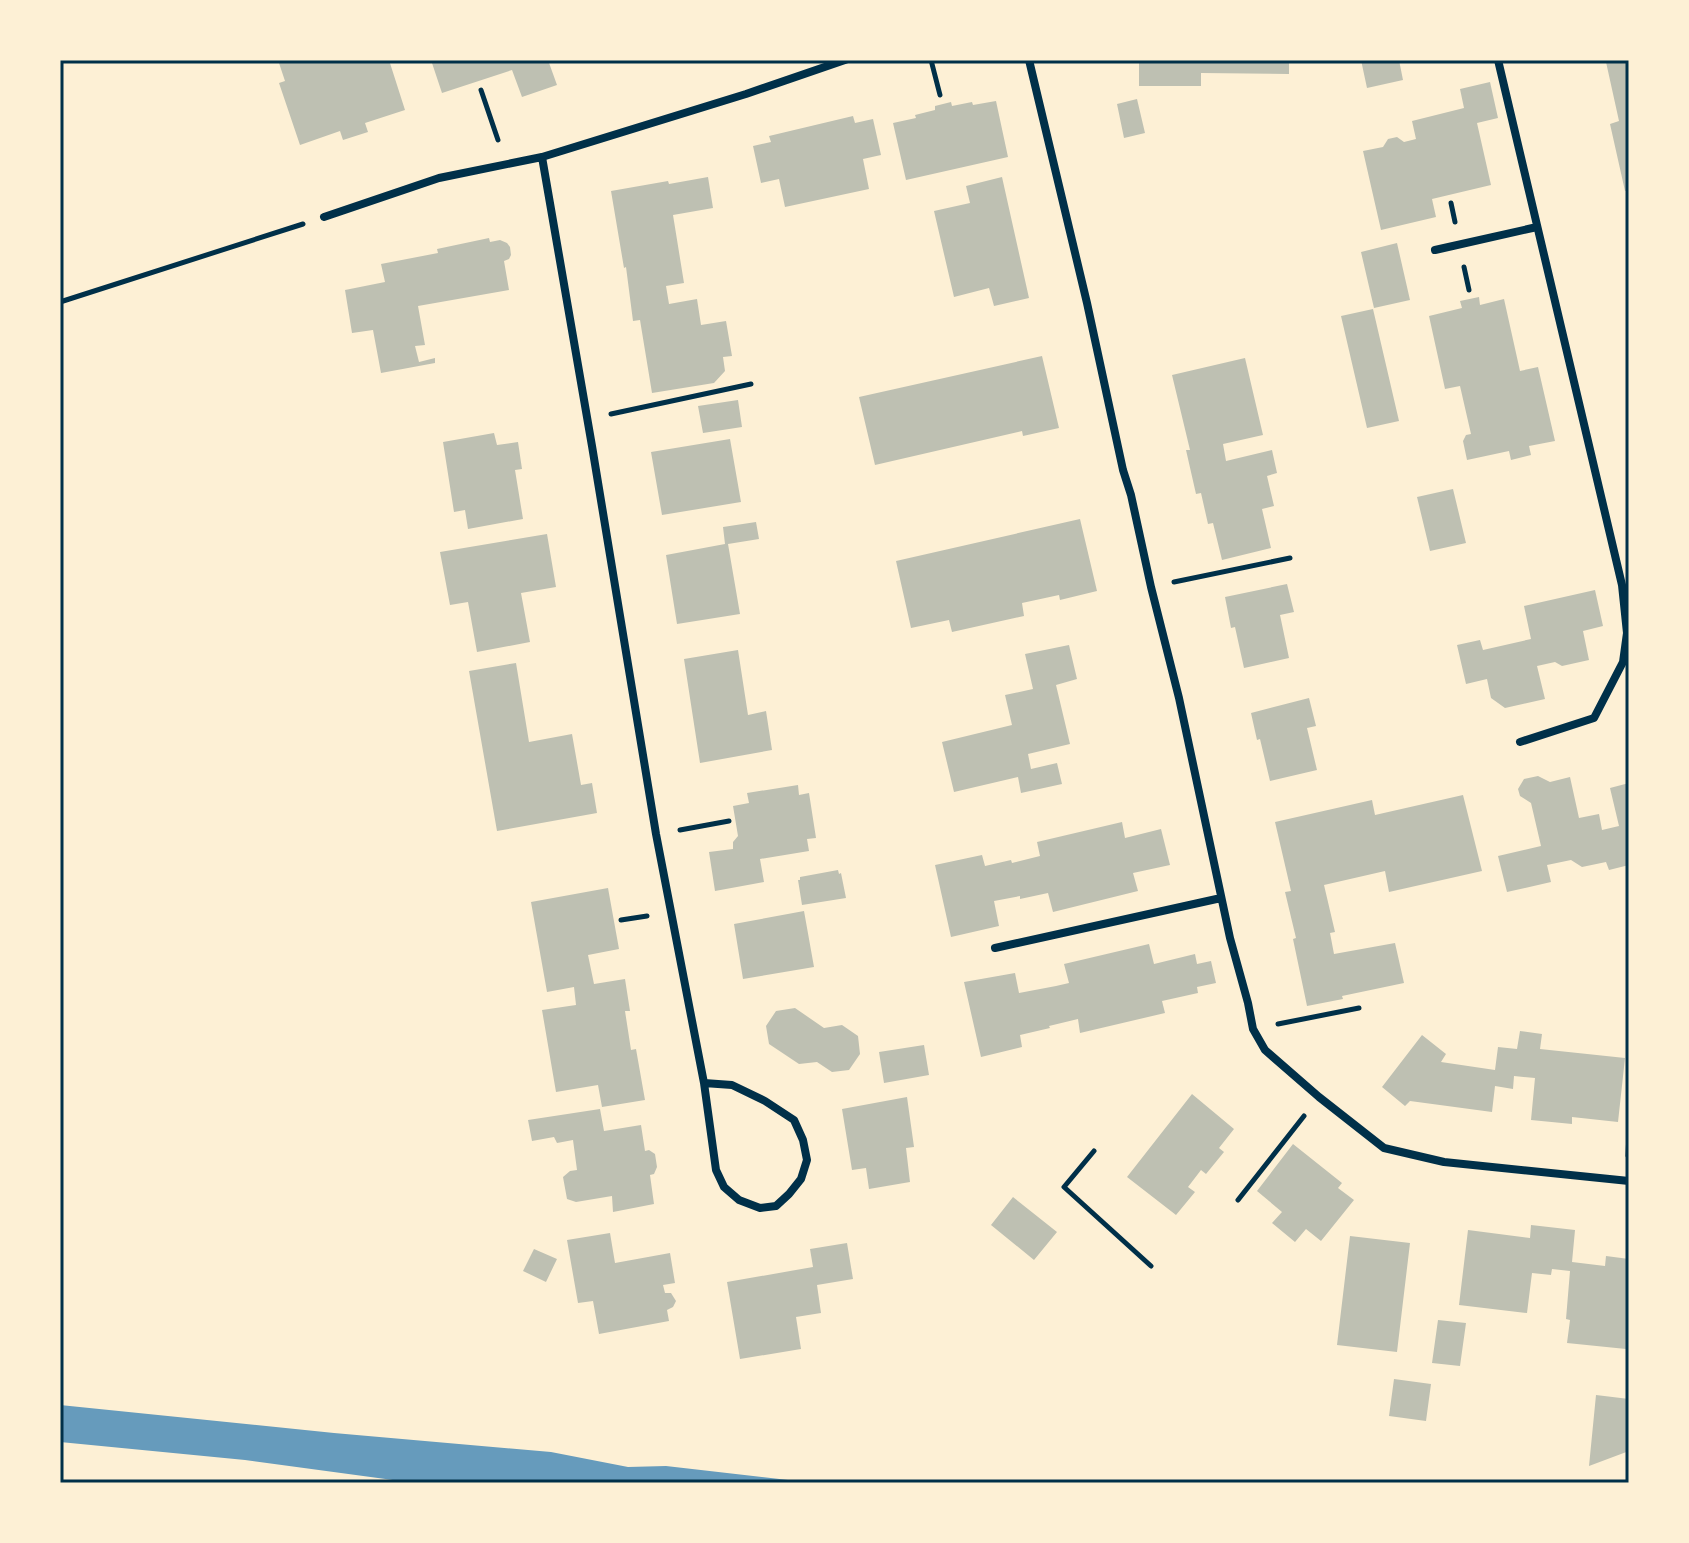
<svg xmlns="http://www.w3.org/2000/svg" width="1689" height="1543" font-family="Montserrat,sans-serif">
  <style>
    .water { fill: #669bbc }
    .building { fill: #bec0b2 }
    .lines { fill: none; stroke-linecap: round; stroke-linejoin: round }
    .path { stroke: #003049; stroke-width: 5 }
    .minor { stroke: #003049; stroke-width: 8 }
    .neatline { fill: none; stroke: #003049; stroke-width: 3 }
  </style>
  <rect width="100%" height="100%" fill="#fdf0d5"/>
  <path class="water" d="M60 1405 334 1433 551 1452 628 1467 666 1466 814 1483H415L245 1460 60 1442Z"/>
  <path class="building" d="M278 60H389L405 110 365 123 368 132 343 140 340 131 300 145 279 83 285 81Z
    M431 60H548L557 85 522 97 512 70 442 93Z
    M1139 60H1289V74L1201 73V86H1139Z
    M1361 60H1399L1403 80 1367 88Z
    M1614 60H1629V190L1625 191 1610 124 1619 121 1606 62Z
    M1490 82 1498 118 1477 123 1491 185 1432 199 1436 217 1381 230 1363 151 1383 147 1388 139 1397 137 1404 142 1416 139 1412 121 1464 108 1460 89Z
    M1137 99 1145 133 1124 138 1117 104Z
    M996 101 1008 157 906 180 893 123 916 118 915 115 935 110V106L951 102 952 106 972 102 973 105Z
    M853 116 855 123 873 119 881 155 863 159 869 189 785 207 779 179 761 183 753 146 771 142 769 136Z
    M708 177 713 208 673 215 684 283 666 286 669 304 697 299 701 325 726 321 732 356 723 357 725 371 714 383 652 393 640 320 633 321 626 267 624 268 611 191 668 181 669 184Z
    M1002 177 1029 298 994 306 989 288 954 297 934 211 970 203 966 186Z
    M489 238 490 242 500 240 507 243 510 247 511 255 509 259 504 261 509 290 418 306 425 345 415 346 419 362 435 358V363L381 373 373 330 352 333 345 290 385 282 381 264 438 253 437 249Z
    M1397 243 1410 300 1374 308 1361 252Z
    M1479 297 1480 305 1504 299 1520 371 1538 367 1555 441 1529 446 1531 455 1511 460 1509 451 1467 460 1463 441 1466 435 1471 434 1460 386 1445 389 1429 316 1462 308 1460 301Z
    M1373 309 1399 421 1367 428 1341 316Z
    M1042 356 1059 428 1023 436 1022 431 875 465 859 397Z
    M1245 358 1263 435 1223 444 1226 461 1272 450 1277 473 1267 476 1274 506 1262 509 1271 548 1222 560 1213 523 1208 524 1201 493 1196 494 1186 450H1190L1172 375Z
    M738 400 742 427 703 433 698 406Z
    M494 433 497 445 518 442 522 469 515 470 523 519 468 529 465 510 454 512 443 442Z
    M730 439 741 502 662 515 651 452Z
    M1453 489 1466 543 1430 551 1417 497Z
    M1080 519 1097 591 1060 600 1059 595 1022 603 1024 616 952 632 949 620 911 628 896 561Z
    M756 522 759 539 728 544 740 614 677 624 666 555 725 544 723 527Z
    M547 534 556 587 521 593 530 642 477 652 468 602 450 605 440 552Z
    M1287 584 1294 612 1280 615 1289 658 1244 668 1235 627 1231 628 1225 597Z
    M1595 590 1603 626 1583 631 1589 660 1562 666 1555 662 1537 666 1545 699 1505 708 1491 698 1487 679 1466 684 1457 645 1480 640 1483 650 1531 639 1524 606Z
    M1069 645 1077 679 1056 685 1070 744 1028 754 1031 769 1057 763 1062 784 1021 793 1018 777 954 792 942 742 1012 725 1005 695 1033 689 1025 654Z
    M738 650 748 715 766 711 772 750 700 763 684 659Z
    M516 663 529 742 572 734 581 785 592 783 597 813 497 831 469 671Z
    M1309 698 1316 726 1307 728 1317 770 1270 781 1260 739 1257 740 1251 713Z
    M1538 776 1550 782 1570 777 1579 818 1599 814 1602 830 1619 826 1610 788 1629 783V865L1609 870 1606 862 1582 867 1571 860 1547 865 1551 882 1507 892 1498 856 1541 846 1531 803 1520 796 1518 789 1524 779Z
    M798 785 799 795 809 793 816 838 807 839 809 851 760 859 764 882 715 891 709 852 733 849V842L738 836 733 806 749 803 747 793Z
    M1463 795 1482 871 1389 892 1385 871 1324 885 1335 932 1330 933 1334 954 1395 943 1404 983 1342 996 1343 999 1307 1006 1293 939 1296 938 1285 892 1291 891 1275 822 1372 800 1375 815Z
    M1122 822 1125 838 1161 829 1170 865 1133 873 1138 891 1053 912 1048 893 1020 899V896L994 901 999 926 951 937 935 865 982 855 985 866 1011 860 1012 863 1040 856 1037 842Z
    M838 870 839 874 841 873 846 898 802 905 798 880H800V877Z
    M608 888 619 949 588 955 594 984 625 979 630 1011H625L631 1050 636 1049 645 1100 602 1107 598 1085 556 1092 542 1010 576 1005 574 987 547 992 531 902Z
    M804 911 814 967 743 979 734 924Z
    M1149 944 1154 964 1195 954 1197 964 1211 961 1216 983 1197 987 1198 993 1162 1001 1165 1013 1080 1033 1078 1019 1049 1026 1050 1028 1020 1035 1022 1047 981 1057 964 982 1015 973 1019 993 1056 986 1069 983 1064 964Z
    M795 1008 824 1028 842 1025 858 1036 860 1054 849 1070 832 1072 817 1062 799 1064 769 1044 766 1026 776 1011Z
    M1520 1031 1542 1034 1540 1049 1625 1058 1618 1122 1572 1117V1124L1531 1120 1535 1078 1514 1076 1513 1089 1495 1086 1492 1112 1410 1101 1405 1106 1382 1087 1422 1035 1446 1054 1441 1062 1495 1070 1498 1047 1517 1049Z
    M924 1045 929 1075 884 1083 879 1052Z
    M1192 1094 1234 1129 1219 1148 1224 1152 1206 1174 1201 1170 1188 1187 1195 1192 1176 1215 1127 1177Z
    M907 1097 914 1147 906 1148 910 1182 869 1189 866 1168 852 1170 842 1109Z
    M600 1109 604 1131 641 1125 645 1151 649 1150 655 1154 657 1167 654 1174 650 1175 654 1204 613 1212 612 1196 576 1202 567 1199 563 1177 570 1171 577 1170 573 1140 557 1143 554 1137 532 1141 528 1120Z
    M1293 1144 1342 1183 1338 1188 1354 1200 1321 1241 1306 1229 1295 1242 1272 1223 1282 1212 1257 1191Z
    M1013 1197 1057 1232 1034 1260 991 1225Z
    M1531 1225 1575 1230 1572 1262 1605 1266 1606 1256 1629 1259V1317L1626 1349 1567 1343 1570 1320 1566 1319 1570 1271 1552 1269 1551 1275 1532 1273 1527 1313 1459 1305 1468 1230 1530 1238Z
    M610 1233 615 1263 670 1253 675 1283 663 1285 665 1293H671L676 1301 673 1307 667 1310 669 1321 599 1334 593 1301 578 1303 567 1240Z
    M1350 1236 1410 1243 1397 1352 1337 1345Z
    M847 1243 853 1279 817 1285 821 1313 796 1317 801 1349 740 1359 727 1282 813 1267 810 1249Z
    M534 1249 557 1259 546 1282 523 1271Z
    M1438 1320 1466 1323 1460 1366 1432 1363Z
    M1394 1379 1431 1384 1426 1421 1389 1416Z
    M1596 1395 1629 1399V1451L1589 1466Z"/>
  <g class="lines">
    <path class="path" d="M931 60 940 95
      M481 90 498 140
      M1451 203 1455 222
      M1464 267 1469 290
      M60 302 303 224
      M611 414 751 384
      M1174 582 1290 558
      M680 830 729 821
      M621 920 647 916
      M1278 1024 1359 1008
      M1094 1151 1064 1187 1151 1266
      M1628 1156 1629 1132
      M1238 1200 1304 1116"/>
    <path class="minor" d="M1029 60 1087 303 1123 470 1131 495 1151 587 1179 698 1230 938 1248 1003 1253 1029 1265 1050 1319 1097 1384 1148 1444 1162 1629 1181
      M1498 60 1622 585 1627 633 1623 662 1594 718 1520 742
      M542 157 592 446 656 834 704 1083 716 1170 724 1187 739 1200 760 1208 776 1206 789 1194 801 1179 807 1160 803 1140 794 1120 765 1101 732 1085 704 1083
      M324 217 439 178 542 157 746 94 845 60
      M1435 250 1537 227
      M995 948 1221 898"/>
  </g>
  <rect width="1689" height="1543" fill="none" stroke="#fdf0d5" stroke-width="124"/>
  <rect x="62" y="62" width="1565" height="1419" class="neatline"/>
</svg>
